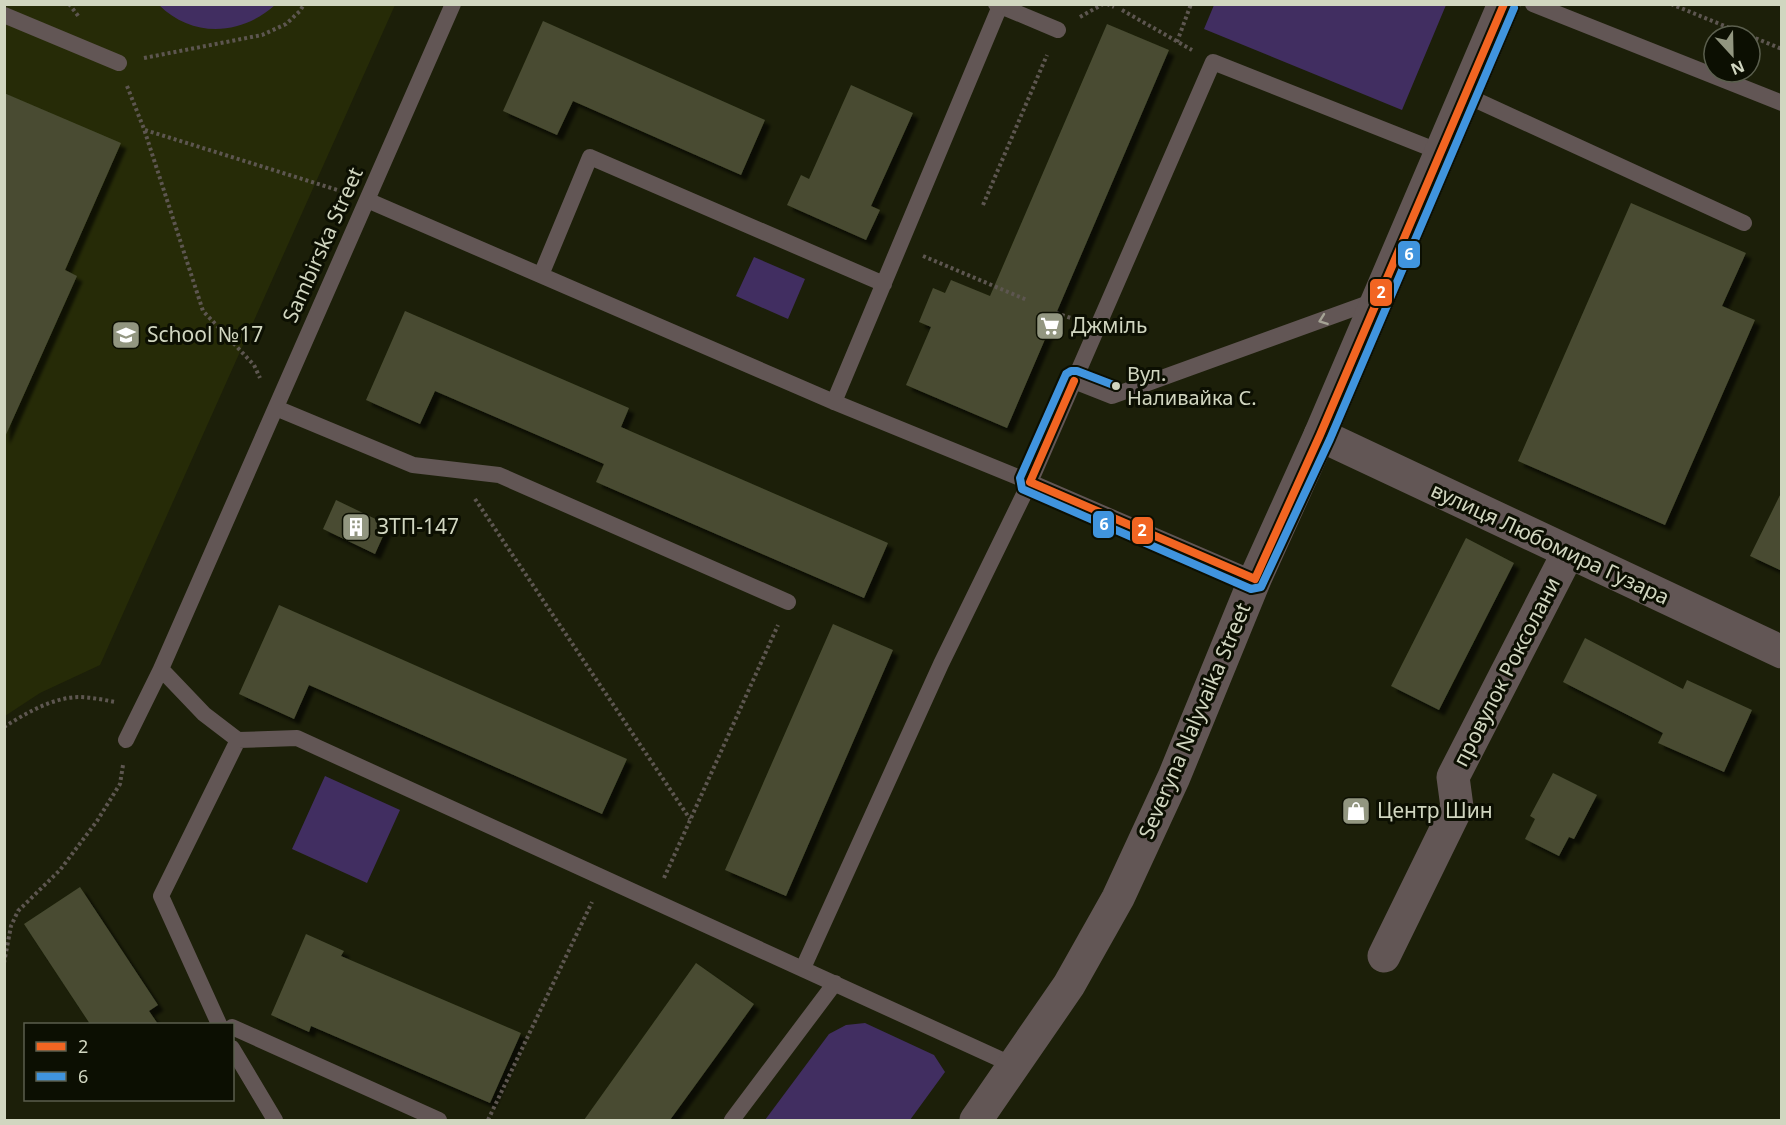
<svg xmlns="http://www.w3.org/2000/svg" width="1786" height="1125" font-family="'Noto Sans',sans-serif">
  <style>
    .built { fill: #262b07 }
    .green { fill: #412e61 }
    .building { fill: #484c31; filter: url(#shadow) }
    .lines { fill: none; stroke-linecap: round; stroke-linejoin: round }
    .path { stroke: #5d5650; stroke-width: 4; stroke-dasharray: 3 3; stroke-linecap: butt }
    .service { stroke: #625655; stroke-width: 16 }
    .minor { stroke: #625655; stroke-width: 33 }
    .tertiary { stroke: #625655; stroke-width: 33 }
    .bus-1-casing { stroke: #0c0f02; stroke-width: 12 }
    .bus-2-casing { stroke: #0c0f02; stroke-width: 12 }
    .bus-1 { stroke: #f26522; stroke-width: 8 }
    .bus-2 { stroke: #4094de; stroke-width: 8 }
    .oneway { stroke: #a5a395 }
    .bus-dot { fill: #d1d6c0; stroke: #0c0f02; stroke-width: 2 }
    .labels { text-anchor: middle; stroke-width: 6; stroke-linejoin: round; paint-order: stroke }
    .bus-label { font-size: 20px; fill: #d1d6c0; stroke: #0c0f02; text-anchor: start }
    .street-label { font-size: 21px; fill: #d1d6c0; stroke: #0c0f02 }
    .poi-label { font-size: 21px; fill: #d1d6c0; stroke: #0c0f02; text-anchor: start }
    .line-badge { stroke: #0c0f02; stroke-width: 2 }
    .badge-label { font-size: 16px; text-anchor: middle; font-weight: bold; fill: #fff }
  </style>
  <defs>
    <filter id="shadow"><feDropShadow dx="5.5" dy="5.5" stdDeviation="1.5" flood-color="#0009"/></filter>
  </defs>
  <rect width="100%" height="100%" fill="#1c1f09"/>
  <path class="built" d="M5 5H395L100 665 40 693 5 716Z"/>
  <path class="green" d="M159 5H275C241 36 192 38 159 5Z
    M1214 5V4L1446 5 1402 110 1204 29Z
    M754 257 805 279 788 319 736 296Z
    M325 776 400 810 367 883 292 849Z
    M865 1023 934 1055 945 1072 910 1120H765L829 1034 846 1025Z"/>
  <path class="building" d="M543 21 765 120 741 175 573 101 557 135 503 111Z
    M1107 24 1169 50 1007 428 906 385 931 327 919 322 933 288 945 293 951 280 990 296Z
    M851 85 913 113 871 206 880 210 866 240 787 205 801 175 809 179Z
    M4 93 121 143 65 270 77 276 4 439Z
    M1631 203 1746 253 1722 306 1755 320 1665 525 1518 461Z
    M405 311 629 408 621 427 888 543 864 598 596 482 604 464 435 391 420 424 366 400Z
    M1782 491V571L1750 556Z
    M336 500 388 525 375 554 323 529Z
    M1466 538 1514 563 1439 710 1391 686Z
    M279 605 627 759 602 814 309 685 294 719 239 694Z
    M833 624 893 650 786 896 725 870Z
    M1585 638 1683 689 1687 680 1752 710 1724 772 1658 743 1663 733 1563 682Z
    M1553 773 1597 795 1574 839 1569 837 1559 856 1525 839 1535 819 1530 816Z
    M80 887 158 1005 149 1011 158 1024H90L24 924Z
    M306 934 344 951 341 956 521 1033 490 1103 311 1026 309 1032 271 1015Z
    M696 963 754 1004 726 1043 670 1120H584Z"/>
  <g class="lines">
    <path class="path" d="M69 4 79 17
      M1107 4 1114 7
      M1671 4 1749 36
      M1122 10 1192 50
      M1080 17 1103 4
      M1750 36 1782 49
      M1177 42 1191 4
      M144 58 262 35 286 24 300 11 304 4
      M127 86 144 129 203 311 254 365 260 378
      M145 130 344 192
      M983 205 1047 55
      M923 256 1027 300
      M1056 313 1074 319
      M475 499 690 819
      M4 727C26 713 52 698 78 697 90 697 104 700 116 702
      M664 878 778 625
      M4 963 11 926 18 911 60 870 97 821 120 784 123 765
      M488 1120 592 902"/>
    <path class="service" d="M996 4 1058 30
      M1533 4 1782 103
      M4 15 119 63
      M1465 95 1744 223
      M367 200 834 402 1030 482 1255 579
      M541 275 590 157 884 284
      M1074 381 1112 396 1377 300
      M834 402 1000 6
      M276 408 413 465 499 475 788 602
      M161 669 204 714 238 740 297 738 1015 1066
      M126 740 161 669 453 4
      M803 968 941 664 1030 482 1213 62 1440 152
      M219 1024 161 896 238 740
      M232 1027 439 1120
      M232 1048 275 1120
      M732 1120 835 983"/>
    <path class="minor" d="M1320 435 1782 652
      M1384 956 1457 807 1453 777 1568 553"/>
    <path class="tertiary" d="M976 1120 1069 985 1118 898 1174 777 1255 579 1320 435 1504 4"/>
    <g class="bus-1-casing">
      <path id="bus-1" d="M1030 482 1255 579
        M1030 482 1074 381
        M1255 579 1320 435 1504 4"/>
    </g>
    <g class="bus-2-casing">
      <path id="bus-2" d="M1116 386 1077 371H1071L1066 374 1020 478 1022 489 1251 589 1261 587 1330 439 1514 8"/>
    </g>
    <use href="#bus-1" class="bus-1"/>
    <use href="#bus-2" class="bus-2"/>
  </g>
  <defs><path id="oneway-chevron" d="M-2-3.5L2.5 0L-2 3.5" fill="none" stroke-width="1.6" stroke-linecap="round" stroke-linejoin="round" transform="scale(1.5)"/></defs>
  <use class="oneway" href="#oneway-chevron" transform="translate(1323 320) rotate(160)"/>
  <defs>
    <g id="supermarket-square" transform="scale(1.5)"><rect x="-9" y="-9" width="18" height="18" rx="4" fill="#929680" stroke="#0c0f02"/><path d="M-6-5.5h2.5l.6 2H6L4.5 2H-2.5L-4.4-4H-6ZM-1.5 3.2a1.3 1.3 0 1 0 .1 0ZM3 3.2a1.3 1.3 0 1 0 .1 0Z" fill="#fff"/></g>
    <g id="school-square" transform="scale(1.5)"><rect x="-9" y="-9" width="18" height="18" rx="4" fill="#929680" stroke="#0c0f02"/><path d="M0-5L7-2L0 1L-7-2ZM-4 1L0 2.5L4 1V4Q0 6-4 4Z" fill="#fff"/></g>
    <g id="building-square" transform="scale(1.5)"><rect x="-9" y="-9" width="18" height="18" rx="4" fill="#929680" stroke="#0c0f02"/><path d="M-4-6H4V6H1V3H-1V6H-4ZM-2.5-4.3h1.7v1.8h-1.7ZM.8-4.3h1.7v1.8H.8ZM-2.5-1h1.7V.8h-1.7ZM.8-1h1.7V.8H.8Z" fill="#fff"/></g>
    <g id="shop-square" transform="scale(1.5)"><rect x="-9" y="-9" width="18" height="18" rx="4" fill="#929680" stroke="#0c0f02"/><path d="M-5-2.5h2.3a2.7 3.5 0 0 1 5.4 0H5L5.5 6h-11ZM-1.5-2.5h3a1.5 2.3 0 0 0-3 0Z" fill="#fff"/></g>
  </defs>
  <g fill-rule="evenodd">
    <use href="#supermarket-square" x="1050" y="326"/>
    <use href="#school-square" x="126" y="335"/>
    <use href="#building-square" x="356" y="527"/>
    <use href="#shop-square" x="1356" y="811"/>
  </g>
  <circle class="bus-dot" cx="1116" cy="386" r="5"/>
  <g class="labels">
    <g class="bus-label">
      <text x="1127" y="381">Вул.<tspan x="1127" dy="24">Наливайка С.</tspan></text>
    </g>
    <g class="street-label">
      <text transform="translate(323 245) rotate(-66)" y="7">Sambirska Street</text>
      <text transform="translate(1550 544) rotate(25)" y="7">вулиця Любомира Гузара</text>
      <text transform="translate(1507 672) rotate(-63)" y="7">провулок Роксолани</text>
      <text transform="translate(1195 721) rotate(-67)" y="7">Severyna Nalyvaika Street</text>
    </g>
    <g class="poi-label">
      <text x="1071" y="333">Джміль</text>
      <text x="147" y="342">School №17</text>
      <text x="377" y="534">ЗТП-147</text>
      <text x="1377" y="818">Центр Шин</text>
    </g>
  </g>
  <g class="line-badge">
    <rect x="1397" y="240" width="24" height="29" rx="6" fill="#4094de"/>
    <rect x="1369" y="278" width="24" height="29" rx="6" fill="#f26522"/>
    <rect x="1092" y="510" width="23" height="29" rx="6" fill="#4094de"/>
    <rect x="1131" y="516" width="23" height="29" rx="6" fill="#f26522"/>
  </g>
  <g class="badge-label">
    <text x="1409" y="260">6</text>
    <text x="1381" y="298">2</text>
    <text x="1104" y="530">6</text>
    <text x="1142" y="536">2</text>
  </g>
  <rect width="1786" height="1125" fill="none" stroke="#d1d6c0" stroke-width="12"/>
  <rect x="24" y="1023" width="210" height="78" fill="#0c0f02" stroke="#5b5f4e" stroke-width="1.5"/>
  <rect x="36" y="1042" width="30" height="9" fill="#f26522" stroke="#5b5f4e" stroke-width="1.5"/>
  <text x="78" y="1053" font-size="18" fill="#d1d6c0">2</text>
  <rect x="36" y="1072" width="30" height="9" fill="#4094de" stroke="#5b5f4e" stroke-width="1.5"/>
  <text x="78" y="1083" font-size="18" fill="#d1d6c0">6</text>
  <g transform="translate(1732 54) rotate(158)"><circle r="28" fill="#0c0f02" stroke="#5b5f4e" stroke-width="1.5"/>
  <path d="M0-4.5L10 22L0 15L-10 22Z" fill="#929680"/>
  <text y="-9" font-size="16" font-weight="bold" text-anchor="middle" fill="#d1d6c0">N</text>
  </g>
</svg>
